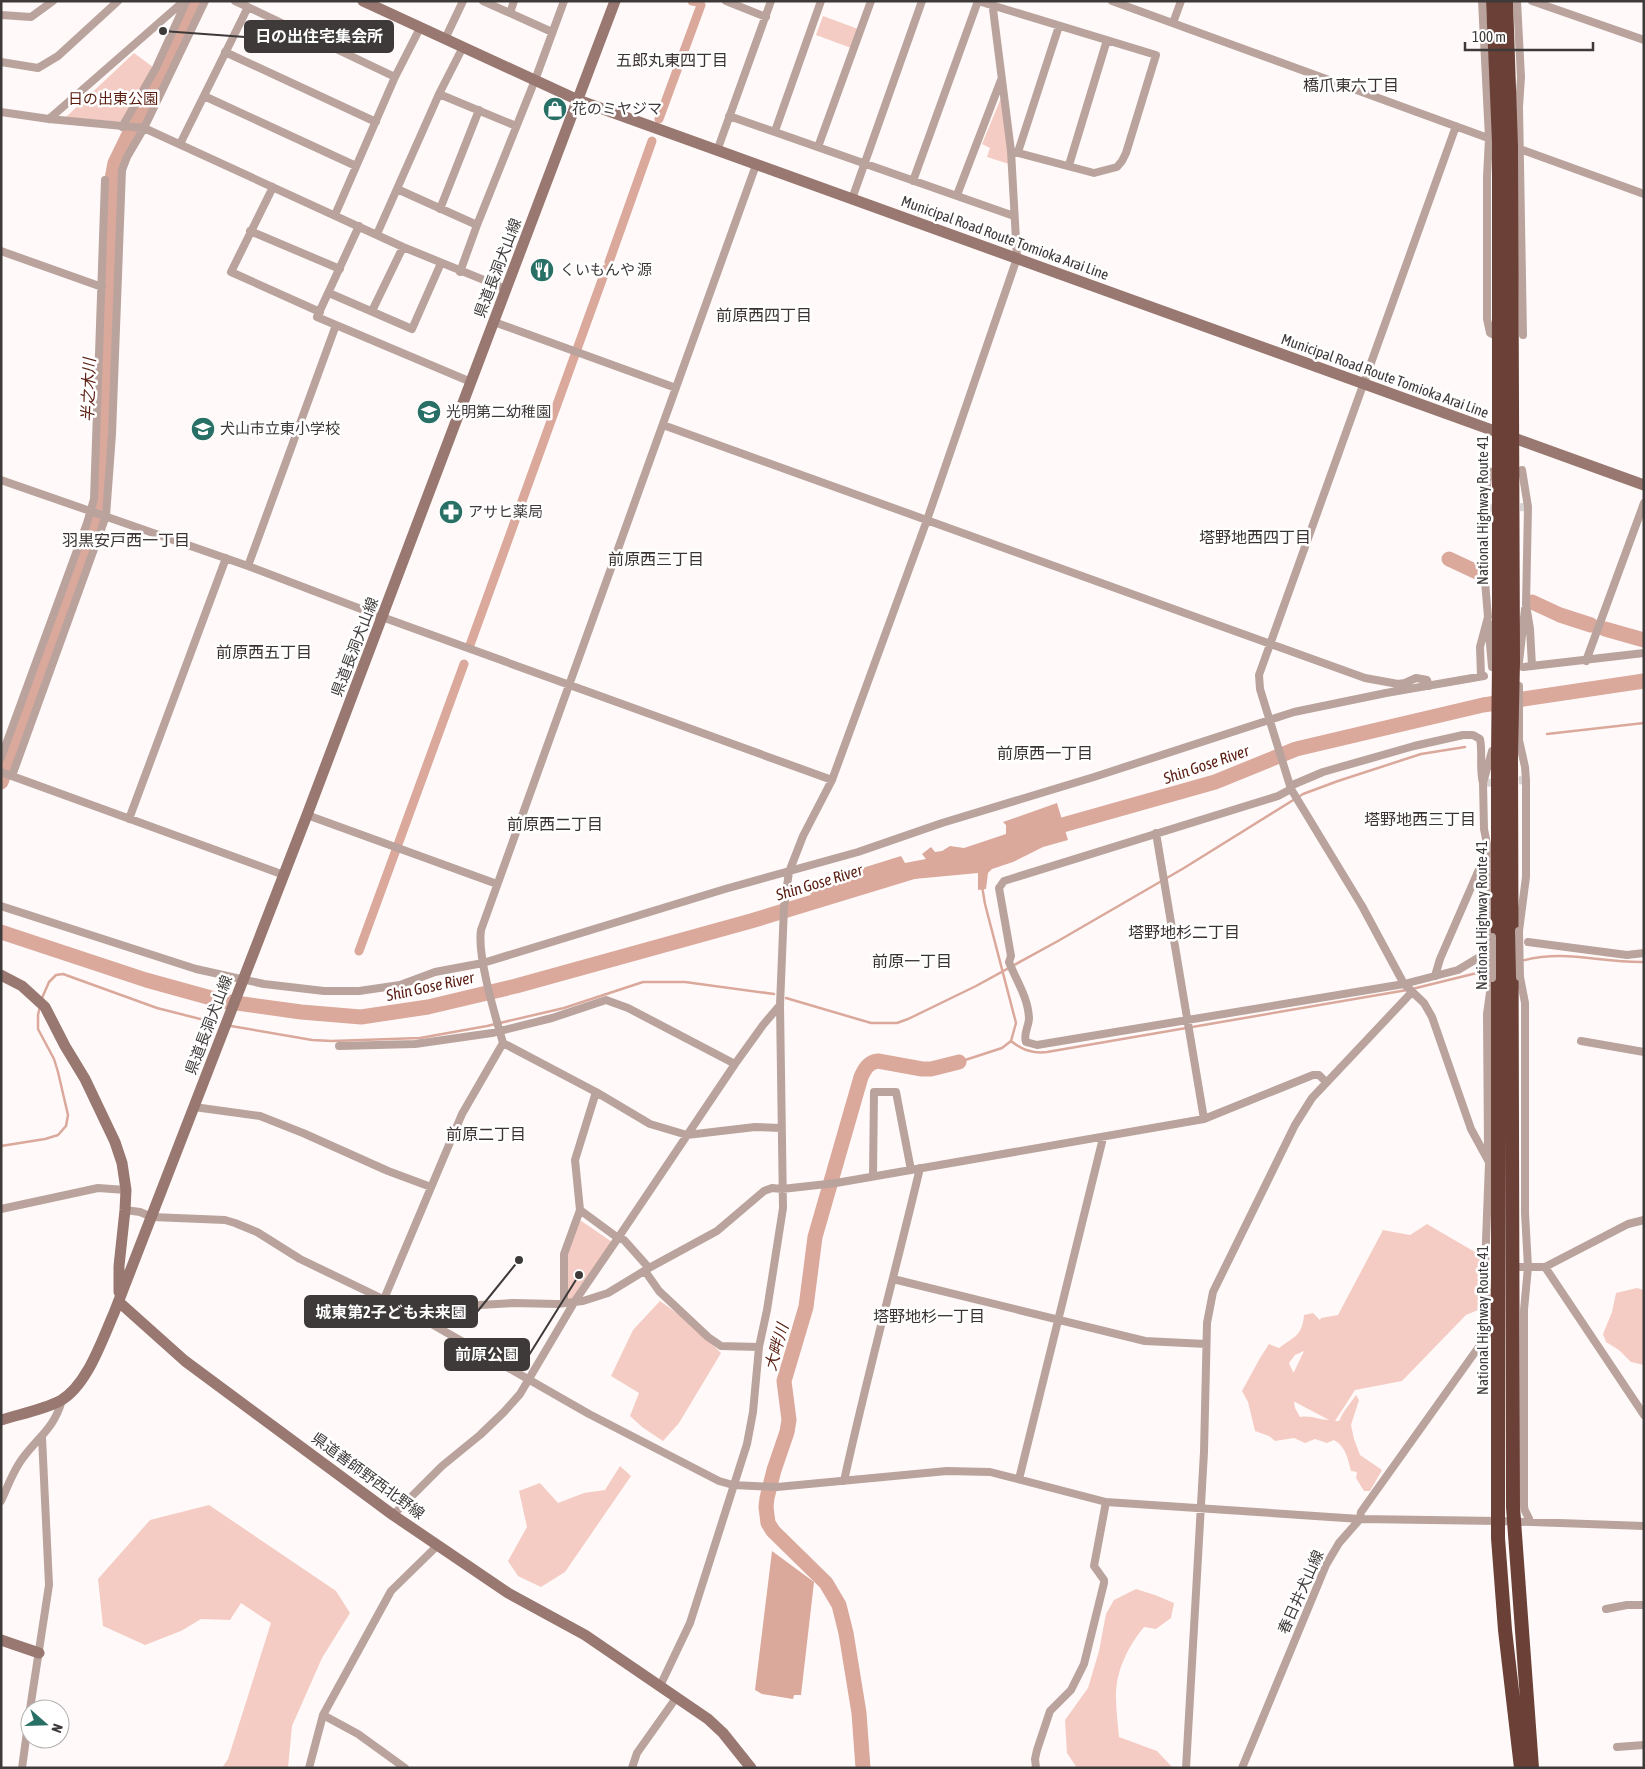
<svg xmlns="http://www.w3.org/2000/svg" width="1645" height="1769" font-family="'Asap Condensed','Noto Sans JP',sans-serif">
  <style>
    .green { fill: #f5ccc3; fill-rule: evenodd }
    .water { fill: #dba89c }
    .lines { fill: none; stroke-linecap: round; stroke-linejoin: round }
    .stream { stroke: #dba89c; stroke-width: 2.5 }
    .canal { stroke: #dba89c; stroke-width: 9 }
    .river { stroke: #dba89c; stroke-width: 15 }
    .street-tunnel { stroke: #d8d4d3; stroke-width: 8; stroke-dasharray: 8 4; stroke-linecap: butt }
    .street { stroke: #baa39d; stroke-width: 8 }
    .secondary { stroke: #997871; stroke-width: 11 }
    .highway { stroke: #6b4037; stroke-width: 14 }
    .street-bridge { stroke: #baa39d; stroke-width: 8 }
    .highway-bridge { stroke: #6b4037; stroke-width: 14 }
    .labels { text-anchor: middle; stroke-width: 5; stroke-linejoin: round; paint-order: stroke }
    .park-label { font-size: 15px; fill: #591c0f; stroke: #fff }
    .poi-label { font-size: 15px; fill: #3d3a39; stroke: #fff; text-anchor: start }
    .street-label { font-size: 15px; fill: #3d3a39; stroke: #fff }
    .neighbourhood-label { font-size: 16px; fill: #3a3332; stroke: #fff }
    .water-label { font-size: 16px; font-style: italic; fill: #5a1d11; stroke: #fff }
    .leader { fill: none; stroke: #3d3a39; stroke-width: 2 }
    .callout-dot { fill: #3d3a39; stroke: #fff; stroke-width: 2 }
    .callout { fill: #3d3a39; stroke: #3d3a39; stroke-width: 2 }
    .callout-label { font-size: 16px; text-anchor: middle; font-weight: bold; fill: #fff }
  </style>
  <rect width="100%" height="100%" fill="#fffaf9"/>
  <path class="green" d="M823 16 858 29 851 48 816 35Z
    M134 53 153 67 122 122 66 117Z
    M1001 98 1009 164 987 157 990 148 982 144Z
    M580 1220 612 1242 574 1299H567L568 1251Z
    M1427 1224 1480 1255 1478 1310 1466 1315 1402 1381 1355 1390 1335 1421H1339L1343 1413 1356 1395 1359 1400 1351 1425 1354 1439 1360 1455 1382 1470 1370 1491H1364L1356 1478 1357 1472 1351 1471C1348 1459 1346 1447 1334 1440L1327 1443 1315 1439 1305 1443 1294 1438 1275 1441 1269 1436 1255 1431 1248 1402 1242 1391 1260 1358 1269 1344 1279 1348C1295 1336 1302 1336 1304 1315L1313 1313 1320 1320 1321 1318 1338 1315 1383 1230 1410 1235ZM1304 1351 1294 1372H1293L1289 1363 1295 1355ZM1294 1402H1295L1329 1420C1319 1420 1311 1415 1300 1417L1295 1408Z
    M1637 1288 1644 1290V1365L1631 1362 1619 1350 1606 1342 1603 1334 1612 1312 1616 1293Z
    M660 1301 688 1321 721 1353 679 1423 663 1441 642 1427 630 1416 639 1393 611 1376 633 1330Z
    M620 1466 631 1476 565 1572 541 1587 518 1576 508 1561 527 1527 519 1491 540 1483 558 1503 584 1493 605 1490Z
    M209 1505 336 1591 350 1613 322 1658 292 1726 288 1768H222L228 1759 271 1623 241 1603 230 1620 201 1619 181 1631 145 1645 103 1626 98 1579 150 1520Z
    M1136 1589 1155 1595 1174 1603 1171 1618 1156 1629 1144 1627C1128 1646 1115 1673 1116 1698 1116 1711 1118 1724 1119 1737L1157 1751 1173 1768H1077L1067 1753 1065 1720 1088 1688 1099 1651 1106 1614 1114 1600Z"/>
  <path class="water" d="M1057 803 1068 840 1043 847 1013 862 992 869 988 873 986 889 978 890V873L914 879 906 871 876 878 856 886 811 896 808 885 901 856 905 863 926 859 922 854 931 847 935 852 942 851 950 846 964 848 1006 834V825L1003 822Z
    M772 1551 814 1582 801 1695H794L793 1699 762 1694 755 1690Z"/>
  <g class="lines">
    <path class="stream" d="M1547 734 1644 723
      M1 934 4 933
      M1521 961C1566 949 1600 963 1644 962
      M1412 989 1489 970
      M42 998 49 982 56 975 63 974 157 1008 216 1023
      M786 998 871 1023H897L908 1019 976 986 1058 941 1184 868 1303 794 1338 781 1421 754 1465 747
      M231 1026 312 1040 332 1041 420 1038 487 1026 564 1008 643 982H685L774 994
      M1011 1041C1022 1050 1033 1054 1047 1052L1407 990
      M959 1062 1002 1048 1011 1041 1016 1023 985 904 982 886
      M1 1146 45 1139 58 1135 66 1126 68 1115 58 1072 54 1059 38 1029V1015L40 1006"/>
    <path class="canal" d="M659 119 701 5 699 2 692 1
      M609 262 652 141
      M470 645 606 269
      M359 951 464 664"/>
    <path class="river" d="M1449 559 1479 573
      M1532 602 1560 615 1591 625
      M1605 629 1644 640
      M1 782C35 688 77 596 101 499L112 253V179L115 163 194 1
      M1045 830 1215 782 1296 749 1483 705 1644 681
      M1 932 146 980 222 1001 301 1012 361 1017 428 1007 516 986 751 921 928 867
      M863 1768 859 1713 846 1633 839 1605 826 1583 773 1531 768 1523 766 1507 767 1498 774 1470 787 1432 789 1420 784 1381 806 1307 815 1237 861 1077C865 1068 869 1062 878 1061L922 1069H931L959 1062"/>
    <path class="street-tunnel" d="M1484 508 1528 507
      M1483 783 1526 780"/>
    <path class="street" d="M483 1 552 32
      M726 1 766 17
      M978 1 1156 55 1126 153 1122 161 1117 167 1094 173 1011 151
      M1112 1 1499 142
      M1482 1 1489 138 1487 177V319L1490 333 1498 337
      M1517 1 1521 77 1519 107 1523 335
      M1532 1 1644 40
      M248 7 395 77
      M510 13 514 1
      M1 15 31 17 53 1
      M1173 23 1181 1
      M445 39 463 1
      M225 52 376 122
      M1 62 38 68 58 56 118 1
      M439 94 516 126
      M204 96 356 166
      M1 112 49 119 144 128 403 247 506 289
      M729 116 1014 216
      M49 119 184 1
      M1456 126 1259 675 1260 689 1291 789 1362 906 1404 984 1424 1003 1432 1017 1471 1129 1489 1162
      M122 127 156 68 186 2
      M775 131 821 1
      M180 144 248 7 235 1
      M818 147 871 1
      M1517 148 1644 194
      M717 151 771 1
      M1018 152 1059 26
      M1069 165 1107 40
      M913 181 978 1
      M273 187 231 272 320 312
      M397 189 477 225
      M957 195 1001 80
      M852 199 922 1
      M440 209 479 110
      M335 215 395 77 420 28
      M250 231 340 269
      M377 234 439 94 463 47
      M1 251 102 287
      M460 272 477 225 535 80 564 1
      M329 293 412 329 441 263
      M372 311 403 247
      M494 322 676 388
      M336 325 471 382
      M663 425 1365 678 1398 684 1405 683 1416 678 1427 680 1429 686
      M1522 470 1528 507 1526 605 1530 629 1532 666
      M1 480 248 566 382 617 832 780
      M248 566 336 325 317 317 359 226
      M1488 622 1492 667
      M1586 661 1644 503
      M1519 662 1525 609
      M1523 667 1644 653
      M1481 676 1480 647 1488 617 1484 570V508L1489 471
      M1492 751 1483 783 1484 829 1489 854 1488 910 1492 937
      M1 758 87 523 94 499 105 180
      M1 772 284 875
      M12 776 106 516 112 434 122 170 127 157 144 128 205 1
      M1290 786 1323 772 1414 746 1463 735H1473L1480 739C1483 754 1479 767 1483 783
      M1291 789 1278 796 1004 881 999 888 1011 956 1009 962C1016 980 1028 997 1029 1018 1029 1026 1023 1034 1026 1042L1037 1045 1404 984 1458 970 1488 952
      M307 815 497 884
      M129 819 226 558
      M1156 833 1204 1119
      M1 906 196 969 264 984 324 991H359L400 985 435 972 483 963 725 889 858 852 942 823 1094 777 1294 712 1386 693 1484 676
      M1519 931 1526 877V780L1525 767 1519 740
      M1528 942 1627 955 1644 953
      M1435 976 1440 959 1487 851
      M1520 977 1525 1003V1213L1528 1267 1524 1310V1506C1524 1513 1529 1515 1530 1522
      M1581 1041 1644 1052
      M503 1043 596 1092 650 1124 687 1135 755 1127 781 1128
      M339 1046 415 1044 492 1033 552 1018 606 1000 628 1008 735 1064
      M194 1107 260 1116 303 1133 388 1171 431 1187
      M873 1176 874 1092H896L911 1170
      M1 1209 98 1188 126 1190
      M125 1210 140 1212 152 1217 225 1220 235 1223 257 1232 300 1259 416 1315 589 1414 719 1481 733 1485 777 1487 947 1471 990 1472 1106 1502 1360 1519 1361 1512 1488 1334 1490 1329 1485 1267 1489 1163 1488 1149 1487 1014 1492 978
      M580 1210 618 1238 624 1240 649 1268 717 1231 764 1191 772 1188 782 1189 836 1183 1204 1119 1313 1075H1319L1326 1082
      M1518 1267H1545L1628 1224 1644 1220
      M1545 1267 1644 1415
      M645 1271 659 1291 708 1337 721 1346 759 1347
      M893 1279 1145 1341 1206 1344
      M384 1299 462 1114 503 1043C495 1015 477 956 481 930L756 165
      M564 1303V1254L580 1210 575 1160 596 1092
      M416 1315 443 1313 480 1305 513 1303 557 1304 583 1301 608 1293 649 1268
      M1019 1479 1103 1138
      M844 1481C867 1376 895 1273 920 1168
      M1 1501C7 1488 12 1474 20 1462 36 1438 54 1430 62 1400
      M393 1515 442 1466 480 1435 504 1412 520 1394 575 1301 618 1238 735 1064 763 1025 780 1005
      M1606 1609 1627 1605H1644
      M660 1686 690 1623 747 1444 753 1412 759 1347 767 1310 783 1208 780 1005 784 907 789 872 803 836 832 780 927 520 1017 258 1011 151 992 1
      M30 1709 49 1585 42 1437
      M323 1715 358 1734 405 1768
      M1617 1747 1644 1745
      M22 1768 30 1710
      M309 1768 323 1715 391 1591 438 1545
      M632 1768 637 1753 676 1698
      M1036 1768 1035 1759 1037 1750 1050 1711 1071 1690 1084 1664 1104 1583V1580L1094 1566 1106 1502
      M1186 1768 1204 1452 1207 1323 1213 1292 1295 1125 1312 1098 1412 992
      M1242 1768 1326 1565 1339 1543 1360 1519 1499 1521 1644 1526"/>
    <path class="secondary" d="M363 1 578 100 1644 485
      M1 975 22 986 45 1007 65 1046 85 1079 115 1142 122 1163 126 1190 125 1210 119 1266V1292
      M119 1302 185 1361 393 1515 508 1593 585 1635 708 1719 723 1733 751 1768
      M1 1420C20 1414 42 1410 60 1401 87 1386 102 1340 114 1313L307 815 615 1
      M1 1640 39 1653"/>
    <path class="highway" d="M1493 1 1499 142V664
      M1506 1 1511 146 1513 662
      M1511 754 1513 1507 1532 1768
      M1498 755V1538L1505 1630 1521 1768"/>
    <path class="street-bridge" d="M1519 686V740
      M1519 931 1520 977
      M1492 978V937"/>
    <path class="highway-bridge" d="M1511 754 1513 662
      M1498 755 1499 664"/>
  </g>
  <defs>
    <g id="shop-disc" transform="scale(1.25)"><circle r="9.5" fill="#286f66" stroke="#fff"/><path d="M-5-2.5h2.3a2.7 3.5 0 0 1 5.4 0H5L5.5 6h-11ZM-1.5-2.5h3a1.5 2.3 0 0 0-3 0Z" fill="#fff"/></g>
    <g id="restaurant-disc" transform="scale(1.25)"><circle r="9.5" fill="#286f66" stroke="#fff"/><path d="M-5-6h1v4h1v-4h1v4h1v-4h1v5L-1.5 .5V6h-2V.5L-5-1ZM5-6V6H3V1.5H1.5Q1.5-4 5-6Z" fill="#fff"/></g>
    <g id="school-disc" transform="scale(1.25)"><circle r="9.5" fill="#286f66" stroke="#fff"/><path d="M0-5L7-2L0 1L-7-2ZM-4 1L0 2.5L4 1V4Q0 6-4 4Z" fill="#fff"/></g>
    <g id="pharmacy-disc" transform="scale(1.25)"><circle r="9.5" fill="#286f66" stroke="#fff"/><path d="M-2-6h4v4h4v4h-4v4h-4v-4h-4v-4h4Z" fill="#fff"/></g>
  </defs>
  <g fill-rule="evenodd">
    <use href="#shop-disc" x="555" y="109"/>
    <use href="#restaurant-disc" x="542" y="270"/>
    <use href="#school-disc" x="429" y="412"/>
    <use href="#school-disc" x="203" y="429"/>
    <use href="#pharmacy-disc" x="451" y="512"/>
  </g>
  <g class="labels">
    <g class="park-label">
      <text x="113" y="104">日の出東公園</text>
    </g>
    <g class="poi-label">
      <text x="572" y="114">花のミヤジマ</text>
      <text x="560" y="275">くいもんや 源</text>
      <text x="446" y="417">光明第二幼稚園</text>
      <text x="220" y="434">犬山市立東小学校</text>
      <text x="468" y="517">アサヒ薬局</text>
    </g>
    <g class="street-label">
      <text transform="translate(1005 238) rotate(20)" y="5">Municipal Road Route Tomioka Arai Line</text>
      <text transform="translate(498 268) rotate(-69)" y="5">県道長洞犬山線</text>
      <text transform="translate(1385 376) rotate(20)" y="5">Municipal Road Route Tomioka Arai Line</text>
      <text transform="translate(1483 510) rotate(-90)" y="5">National Highway Route 41</text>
      <text transform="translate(355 647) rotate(-69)" y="5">県道長洞犬山線</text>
      <text transform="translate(1482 915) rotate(-90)" y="5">National Highway Route 41</text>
      <text transform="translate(209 1025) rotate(-69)" y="5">県道長洞犬山線</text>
      <text transform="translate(1483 1320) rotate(-90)" y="5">National Highway Route 41</text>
      <text transform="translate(368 1476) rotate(36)" y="5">県道善師野西北野線</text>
      <text transform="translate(1301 1592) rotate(-66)" y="5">春日井犬山線</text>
    </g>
    <g class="neighbourhood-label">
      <text x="672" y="66">五郎丸東四丁目</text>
      <text x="1351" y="91">橋爪東六丁目</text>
      <text x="764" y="321">前原西四丁目</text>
      <text x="1255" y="543">塔野地西四丁目</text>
      <text x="126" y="546">羽黒安戸西一丁目</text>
      <text x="656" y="565">前原西三丁目</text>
      <text x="264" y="658">前原西五丁目</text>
      <text x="1045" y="759">前原西一丁目</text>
      <text x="1420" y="825">塔野地西三丁目</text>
      <text x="555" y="830">前原西二丁目</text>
      <text x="1184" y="938">塔野地杉二丁目</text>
      <text x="912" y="967">前原一丁目</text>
      <text x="486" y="1140">前原二丁目</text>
      <text x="929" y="1322">塔野地杉一丁目</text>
    </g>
    <g class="water-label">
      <text transform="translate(88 390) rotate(-88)" y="6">半之木川</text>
      <text transform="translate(1206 764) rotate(-19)" y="6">Shin Gose River</text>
      <text transform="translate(819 882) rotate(-17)" y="6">Shin Gose River</text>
      <text transform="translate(430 986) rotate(-12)" y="6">Shin Gose River</text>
      <text transform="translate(776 1347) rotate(-74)" y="6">大畔川</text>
    </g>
  </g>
  <path class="leader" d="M163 31L245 37M519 1260L477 1312M579 1275L529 1355"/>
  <g class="callout-dot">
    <circle cx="163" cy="31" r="5"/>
    <circle cx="519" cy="1260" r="5"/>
    <circle cx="579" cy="1275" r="5"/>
  </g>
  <g class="callout">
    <rect x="245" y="21" width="148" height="31" rx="5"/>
    <rect x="305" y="1296" width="172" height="31" rx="5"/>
    <rect x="445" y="1339" width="84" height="31" rx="5"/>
  </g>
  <g class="callout-label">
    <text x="319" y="42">日の出住宅集会所</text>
    <text x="391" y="1318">城東第2子ども未来園</text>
    <text x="487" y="1360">前原公園</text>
  </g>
  <rect width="1645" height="1769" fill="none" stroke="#3d3a39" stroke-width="5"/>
  <g transform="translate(45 1724) rotate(110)"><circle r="24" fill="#ffffff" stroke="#b1b0b0"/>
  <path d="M0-4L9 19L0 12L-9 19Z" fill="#286f66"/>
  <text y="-8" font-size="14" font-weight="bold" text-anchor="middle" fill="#3d3a39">N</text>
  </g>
  <path d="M1465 42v8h128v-8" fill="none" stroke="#3d3a39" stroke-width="2.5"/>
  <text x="1472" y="42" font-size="15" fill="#3d3a39" stroke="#ffffff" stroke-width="4" paint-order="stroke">100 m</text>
</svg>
